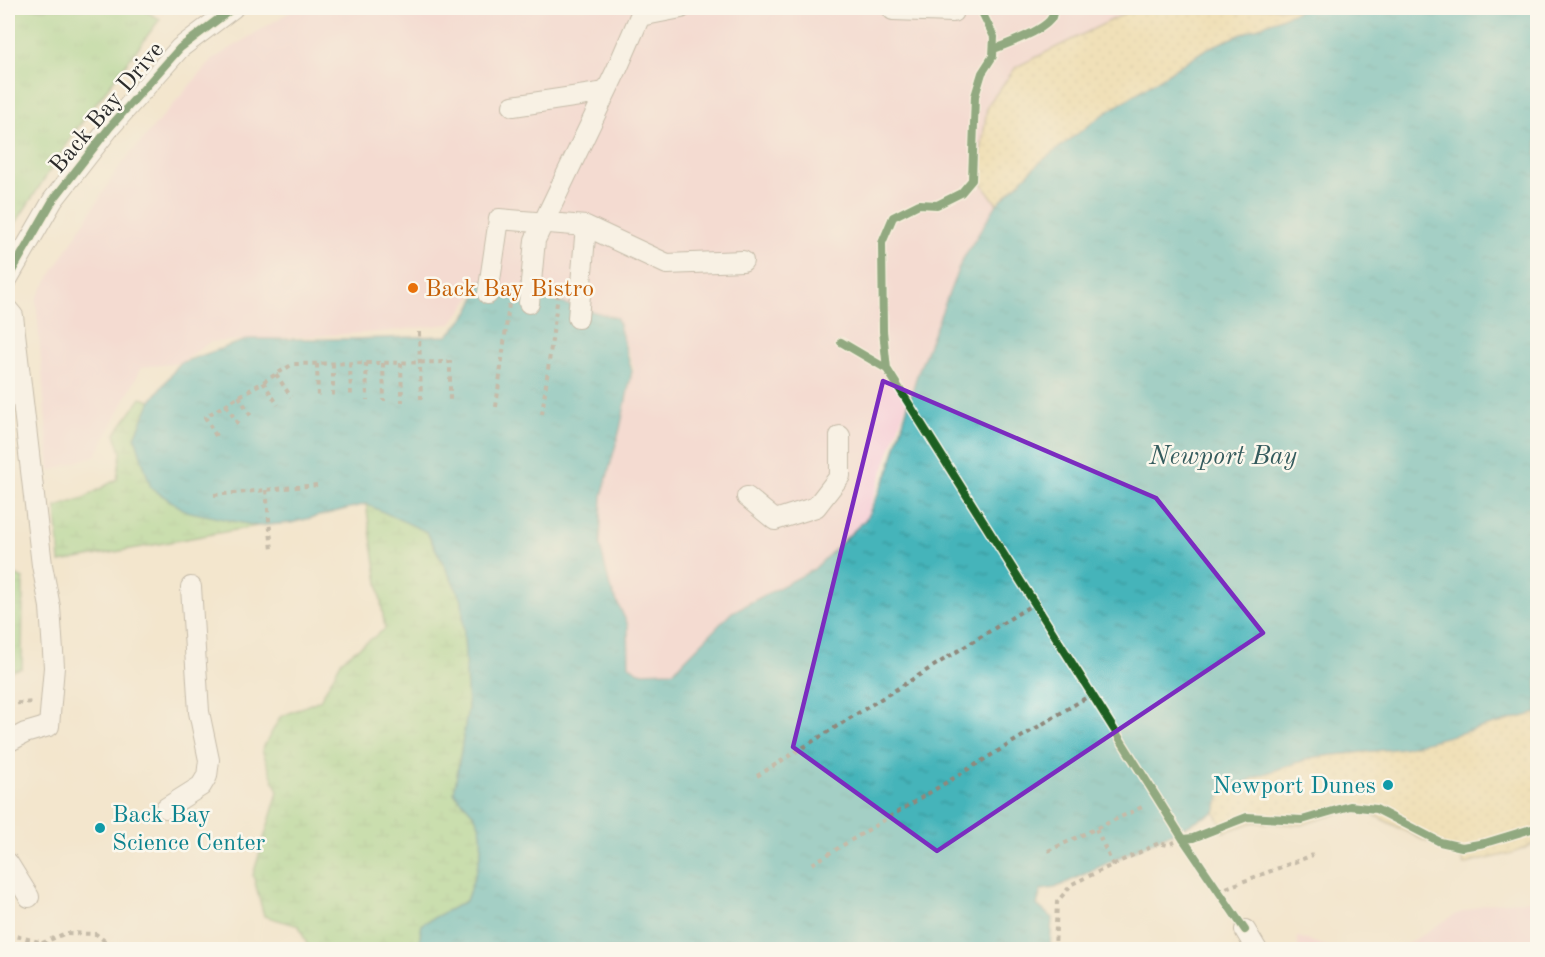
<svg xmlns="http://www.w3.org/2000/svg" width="1545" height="957" font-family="'Old Standard TT',serif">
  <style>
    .built { fill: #f6cfd6 }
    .grass { fill: url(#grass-tufts); stroke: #62805a; stroke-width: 1.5 }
    .wetland { fill: url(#wetland-marsh); stroke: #62805a; stroke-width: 1.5 }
    .sand { fill: url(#sand-dots); stroke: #8c8264; stroke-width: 1.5 }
    .water { fill: url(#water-ripples); stroke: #387072; stroke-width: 1.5 }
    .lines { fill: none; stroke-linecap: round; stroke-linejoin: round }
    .minor-casing { stroke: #8f887c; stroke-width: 22 }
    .path { stroke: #8f887c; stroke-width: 4; stroke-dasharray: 4.5 4.5; stroke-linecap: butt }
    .minor { stroke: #fff; stroke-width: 20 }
    .cycleway-casing { stroke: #fbf7ec; stroke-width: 11 }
    .cycleway { stroke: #1b5e20; stroke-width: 8 }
    .marked { fill: none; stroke: #7b2cbf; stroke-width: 4.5; stroke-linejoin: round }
    .food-dot { fill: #e8710a; stroke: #fbf7ec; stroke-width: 2 }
    .culture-dot { fill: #0f9aa8; stroke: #fbf7ec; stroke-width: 2 }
    .labels { text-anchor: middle; stroke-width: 5; stroke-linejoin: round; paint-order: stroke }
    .street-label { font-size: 24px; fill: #2b2b2b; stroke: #fbf7ec }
    .food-label { font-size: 24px; fill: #c56008; stroke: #fbf7ec; text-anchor: start }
    .culture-label { font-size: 24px; fill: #0d838f; stroke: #fbf7ec; text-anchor: end }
    .water-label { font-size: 26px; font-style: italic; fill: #345b5d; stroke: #fbf7ec }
  </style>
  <defs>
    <pattern id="grass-tufts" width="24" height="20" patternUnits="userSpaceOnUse" patternTransform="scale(1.5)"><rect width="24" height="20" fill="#99d488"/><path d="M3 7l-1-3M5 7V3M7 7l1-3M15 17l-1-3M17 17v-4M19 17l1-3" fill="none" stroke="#84b676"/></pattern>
    <pattern id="wetland-marsh" width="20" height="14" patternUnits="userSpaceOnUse" patternTransform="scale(1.5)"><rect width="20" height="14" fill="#99d488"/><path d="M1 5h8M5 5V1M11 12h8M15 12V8" fill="none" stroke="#84b676"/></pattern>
    <pattern id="sand-dots" width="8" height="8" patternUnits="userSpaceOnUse" patternTransform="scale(1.5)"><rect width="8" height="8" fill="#eeda9e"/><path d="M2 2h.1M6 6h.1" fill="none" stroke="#cb8" stroke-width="1.8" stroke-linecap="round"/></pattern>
    <pattern id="water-ripples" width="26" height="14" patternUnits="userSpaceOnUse" patternTransform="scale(1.5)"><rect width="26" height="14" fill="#44b4ba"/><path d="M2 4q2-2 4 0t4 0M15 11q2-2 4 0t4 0" fill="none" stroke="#399397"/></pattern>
  </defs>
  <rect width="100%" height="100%" fill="#fbf7ec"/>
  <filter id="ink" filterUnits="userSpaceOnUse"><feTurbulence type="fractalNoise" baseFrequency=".0167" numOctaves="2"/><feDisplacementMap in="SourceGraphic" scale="12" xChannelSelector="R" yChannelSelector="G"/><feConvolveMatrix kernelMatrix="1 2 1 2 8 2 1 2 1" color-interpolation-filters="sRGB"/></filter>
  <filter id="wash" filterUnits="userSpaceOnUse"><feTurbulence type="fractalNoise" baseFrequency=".008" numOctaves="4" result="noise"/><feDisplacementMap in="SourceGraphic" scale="24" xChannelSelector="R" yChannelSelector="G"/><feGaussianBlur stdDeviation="1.35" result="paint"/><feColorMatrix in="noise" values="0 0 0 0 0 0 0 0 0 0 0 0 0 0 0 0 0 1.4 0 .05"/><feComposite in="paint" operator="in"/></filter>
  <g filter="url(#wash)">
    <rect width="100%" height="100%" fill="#f3e6cd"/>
    <path class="built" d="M296 8H1136L1016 67 978 178 997 204 961 262 916 378 866 519 813 570 732 612 674 671 638 672 628 665V625L610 587 600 545 602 496 620 429 634 368 617 318 481 285 451 324 380 332 210 342 180 363 142 367 96 455 50 471 36 299 119 167 213 59Z
      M1537 899V949H1394L1406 945 1454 915 1486 904Z
      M1298 937 1334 949H1298Z"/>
    <path class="grass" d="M8 8H139L160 19 76 130 8 235Z"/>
    <path class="wetland" d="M141 398 151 401 135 437 187 511 257 526 60 562 56 507 84 498 117 479 121 452 115 434Z
      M8 450 14 511 8 525Z
      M366 504 426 531 462 600 468 708 454 793C461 801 471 809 476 818 490 842 474 877 466 901L422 924 418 950 309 949 299 926 264 916 253 875 278 792 262 750 280 717 320 700 342 660 385 629Z
      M8 558 11 573 23 579 22 668 8 672Z"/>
    <path class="sand" d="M1136 8H1305L1206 49 1101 116 1039 163 997 204 978 178 987 106 1016 67Z
      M1537 713V841C1516 857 1488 856 1464 865L1459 851 1423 840 1372 814 1345 811 1302 825 1254 822 1224 832 1215 812 1221 794 1258 776 1314 757 1403 748Z"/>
    <path class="water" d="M1305 8H1537V713L1403 748 1314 757 1258 776 1221 794 1215 812 1055 888 1041 890 1037 905 1052 918 1050 949H418L422 924 466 901C474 877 490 842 476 818 471 809 461 801 454 793L468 708 462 600 427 532 366 504 291 523 257 526 186 511 151 488 135 437 151 401 180 363 249 339H353L447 336C467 316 474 309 480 281L617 318 632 371 620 429 602 496 600 545 610 587 628 625 629 665 638 672 674 671 732 612 813 570 866 519 889 471 916 378 961 262 997 204 1039 163 1101 116 1206 49Z"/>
  </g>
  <g filter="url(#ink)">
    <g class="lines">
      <g class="minor-casing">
        <path id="minor" d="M893 10 953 12
          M513 106 606 92
          M8 278 53 200 110 127 180 48 233 8
          M488 294 499 219 586 226 667 264 743 261
          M529 303 535 240 617 69 640 16 681 8
          M8 310 13 316 42 565 50 607 54 667 49 726 25 733 8 742
          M578 318 586 226
          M747 497 775 520 816 507 840 476V436
          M166 808 201 786 207 776 209 760 199 712 191 587
          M8 863 29 897
          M1245 930 1257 950"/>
      </g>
      <path class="path" d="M419 332 421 399
        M350 363 351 398
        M366 363 367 400
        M383 363 384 401
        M401 363 402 402
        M317 364 318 398
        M333 364V397
        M276 374 291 397
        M263 382 278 405
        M239 396 252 418
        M226 405 238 424
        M496 407 509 304
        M542 414 558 295
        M216 436 205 417 293 364 450 362V402
        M266 490 272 550
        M214 495 317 485
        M8 704 34 702
        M757 776 1035 603
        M1096 829 1113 865
        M1048 851 1142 807
        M812 864 1092 694
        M1218 891 1313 855
        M8 934 63 948
        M42 943 66 933 96 934 116 950
        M1055 950 1057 902 1072 884 1159 843 1167 845 1183 839"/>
      <use href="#minor" class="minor"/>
      <g class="cycleway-casing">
        <path id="cycleway" d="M994 49C1007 44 1046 30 1052 17 1053 14 1053 11 1054 8
          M8 278 53 200 110 127 180 48 233 8
          M841 342 887 369 1183 839 1245 930
          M887 369 883 331 882 243 893 217 919 204 937 205 961 193 972 180 975 96 982 73 993 56 994 37 980 8
          M1183 839 1193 838 1247 817 1302 820 1350 806 1376 809 1440 842 1462 847 1485 843 1538 827"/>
      </g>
      <use href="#cycleway" class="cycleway"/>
    </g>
  </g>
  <path d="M0 0H1545V957H0ZM883 381 1156 498 1263 633 937 851 793 747Z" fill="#f3e6cd" fill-opacity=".55" fill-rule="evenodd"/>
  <path class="marked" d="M883 381 1156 498 1263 633 937 851 793 747Z"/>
  <circle class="food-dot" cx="413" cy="288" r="6"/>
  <g class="culture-dot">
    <circle cx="1388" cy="785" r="6"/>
    <circle cx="100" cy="828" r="6"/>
  </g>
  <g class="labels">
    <g class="street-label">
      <text transform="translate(106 107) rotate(-50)" y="8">Back Bay Drive</text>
    </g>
    <g class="food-label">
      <text x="425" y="296">Back Bay Bistro</text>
    </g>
    <g class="culture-label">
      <text x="1376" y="793">Newport Dunes</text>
      <text x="112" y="822" text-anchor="start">Back Bay<tspan x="112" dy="28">Science Center</tspan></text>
    </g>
    <g class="water-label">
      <text x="1223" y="464">Newport Bay</text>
    </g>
  </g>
  <rect width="1545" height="957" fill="none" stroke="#fbf7ec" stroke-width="30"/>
</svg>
